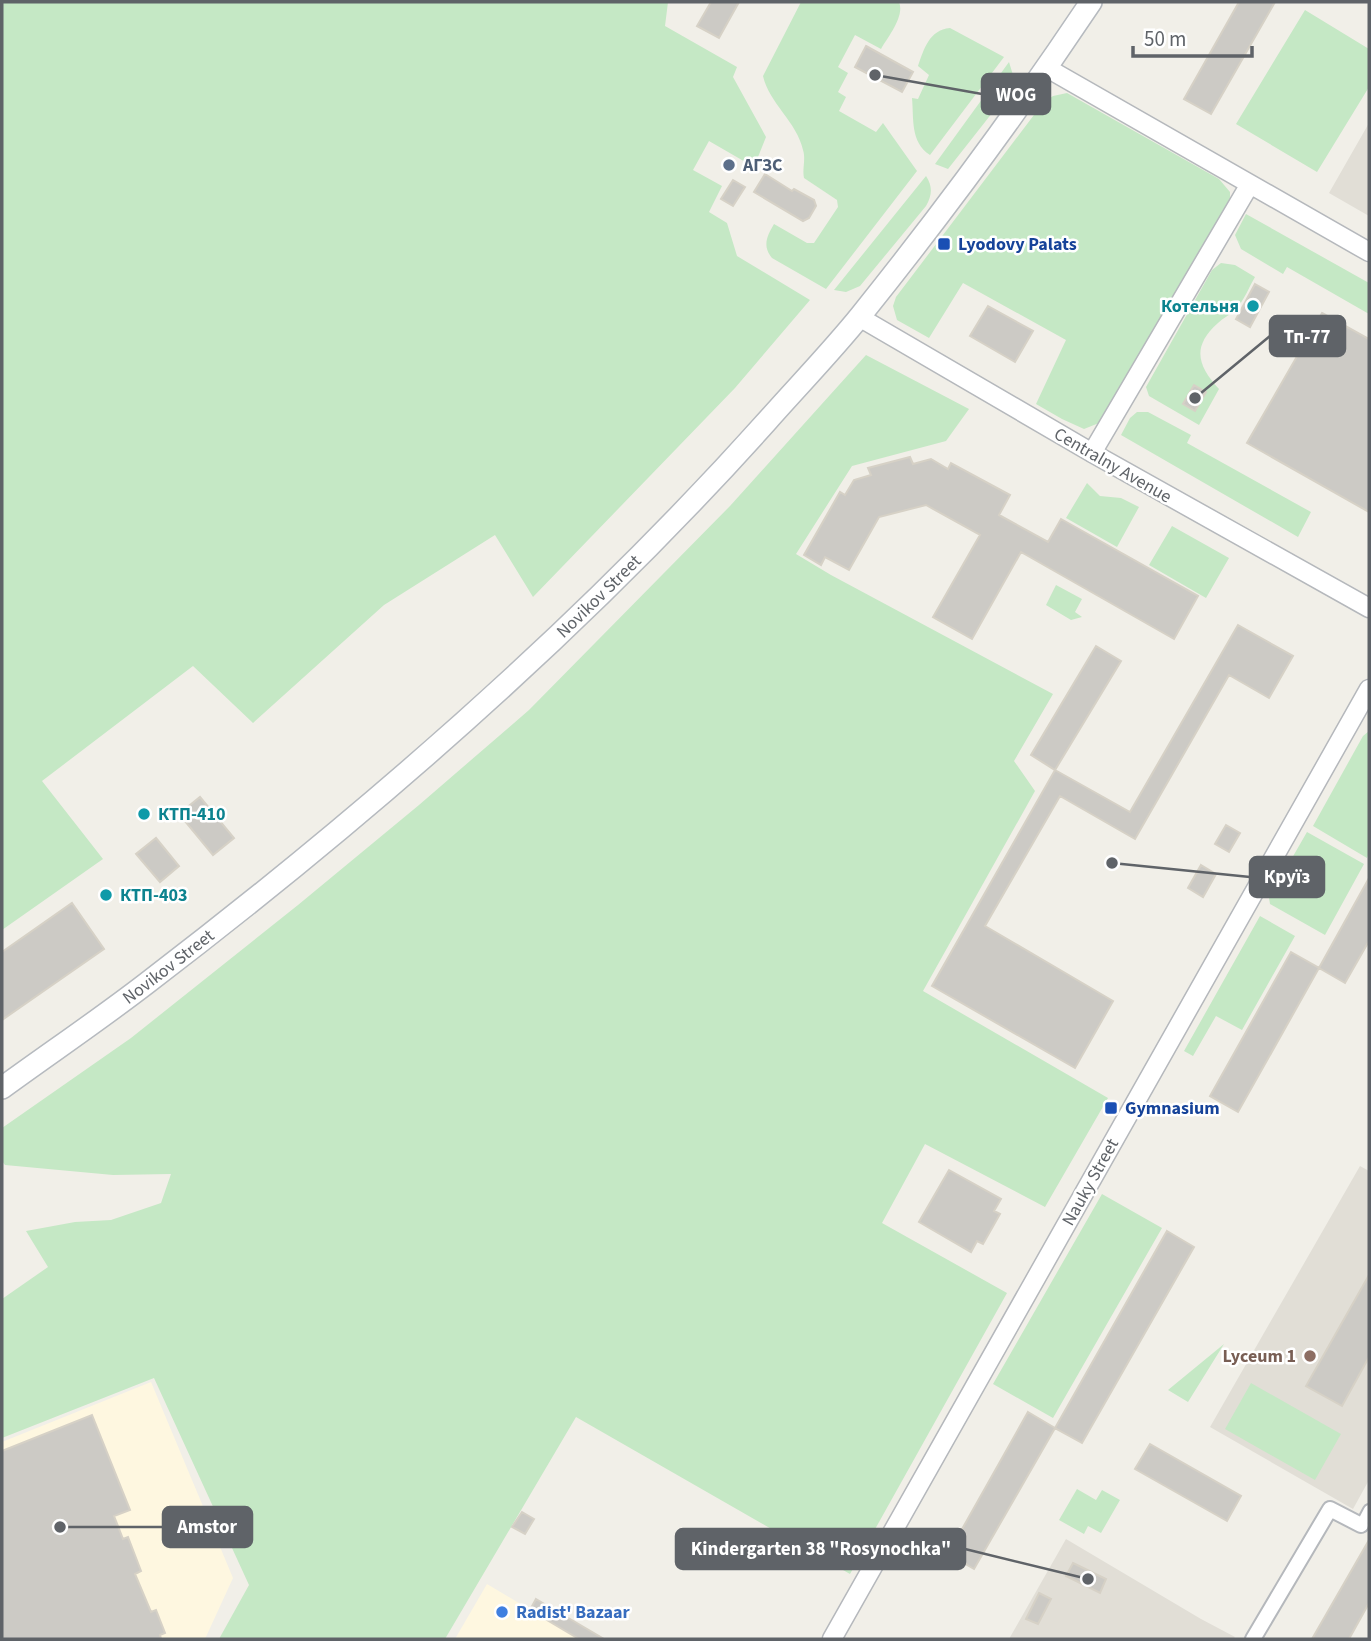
<svg xmlns="http://www.w3.org/2000/svg" width="1371" height="1641" font-family="'Source Sans 3',sans-serif">
  <style>
    .commercial { fill: #fef7e0 }
    .education { fill: #e1ded6 }
    .green { fill: #c5e8c5 }
    .building { fill: #cccac5; stroke: #d6d1c6; stroke-width: 2 }
    .lines { fill: none; stroke-linecap: round; stroke-linejoin: round }
    .pedestrian-casing { stroke: #b5b8bc; stroke-width: 14 }
    .minor-casing { stroke: #b5b8bc; stroke-width: 18 }
    .tertiary-casing { stroke: #b5b8bc; stroke-width: 21 }
    .secondary-casing { stroke: #b6babf; stroke-width: 24 }
    .pedestrian { stroke: #fff; stroke-width: 10 }
    .minor { stroke: #fff; stroke-width: 14 }
    .tertiary { stroke: #fff; stroke-width: 18 }
    .secondary { stroke: #fff; stroke-width: 21 }
    .service-dot { fill: #5c6f8a; stroke: #fff; stroke-width: 2.5 }
    .transit-dot { fill: #1a4fb4; stroke: #fff; stroke-width: 2.5 }
    .culture-dot { fill: #0f9aa8; stroke: #fff; stroke-width: 2.5 }
    .education-dot { fill: #8d6e63; stroke: #fff; stroke-width: 2.5 }
    .shop-dot { fill: #3f7fe0; stroke: #fff; stroke-width: 2.5 }
    .labels { text-anchor: middle; stroke-width: 5; stroke-linejoin: round; paint-order: stroke }
    .service-label { font-size: 18px; font-weight: bold; fill: #4e5e75; stroke: #fff; text-anchor: start }
    .transit-label { font-size: 18px; font-weight: bold; fill: #164399; stroke: #fff; text-anchor: start }
    .culture-label { font-size: 18px; font-weight: bold; fill: #0d838f; stroke: #fff; text-anchor: start }
    .street-label { font-size: 18px; fill: #5f6368; stroke: #fff }
    .education-label { font-size: 18px; font-weight: bold; fill: #785e54; stroke: #fff; text-anchor: end }
    .shop-label { font-size: 18px; font-weight: bold; fill: #366cbe; stroke: #fff; text-anchor: start }
    .leader { fill: none; stroke: #5f6368; stroke-width: 2.5 }
    .callout-dot { fill: #5f6368; stroke: #fff; stroke-width: 2.5 }
    .callout { fill: #5f6368; stroke: #5f6368; stroke-width: 2.5 }
    .callout-label { font-size: 19px; text-anchor: middle; font-weight: bold; fill: #fff }
  </style>
  <rect width="100%" height="100%" fill="#f1efe8"/>
  <path class="commercial" d="M151 1382 233 1578 205 1639H2V1442Z
    M487 1584 579 1639H455Z"/>
  <path class="education" d="M1369 123V216L1329 193Z
    M1360 1166 1369 1171V1480L1353 1509 1210 1427Z
    M1066 1539 1201 1619 1235 1637 1233 1639H1009Z"/>
  <path class="green" d="M2 2H668L665 26 737 67 733 77 766 137 754 167 709 141 693 170 722 186 709 212 727 223 737 256 810 300 735 388 533 597 495 535 384 605 253 723 193 666 42 781 103 859 2 930Z
    M801 2H899C905 16 888 37 881 49L855 35 838 67 848 73 838 92 846 97 839 111 876 132 883 123 917 171 826 289 772 258C762 246 767 236 774 224L807 243H814L838 207 837 200 804 178C802 169 806 159 803 150 797 122 769 103 763 76Z
    M1305 10 1369 49V87L1317 172 1236 124Z
    M950 28 1004 57 930 155C910 142 914 119 912 98L918 99 929 75 918 66C924 49 929 30 950 28Z
    M1009 62 1013 75 1011 89 948 169 935 164Z
    M1067 93 1219 179 1230 192V200L1223 212 1106 414 1099 423 1084 429 1062 419 1036 404 1066 340 963 283 929 338 897 320 893 306 896 297 1043 103 1053 96Z
    M926 176C933 187 932 195 926 206L860 286 846 292 834 290Z
    M1246 214 1369 283V314L1287 267 1283 274 1241 249 1235 235Z
    M1221 263 1235 265 1255 277C1249 287 1244 301 1235 310 1230 315 1223 318 1218 323 1191 347 1198 366 1219 389L1199 425 1149 396 1146 387 1212 270Z
    M866 355 969 409 946 441 852 466 796 554 831 575 1053 694 1014 761 1035 791 923 991 1108 1098 1045 1207 925 1144 882 1223 1007 1293 850 1574 576 1417 445 1639H219L249 1585 154 1378 2 1438V1299L48 1267 26 1231 75 1222 111 1220 161 1203 171 1174 113 1175 5 1165 2 1161V1128L131 1038 298 905 419 805 529 710 730 506Z
    M1137 412H1148L1191 435 1187 443 1311 512 1298 537 1121 435 1130 418Z
    M1087 483 1100 496 1121 498 1139 507 1117 547 1066 518Z
    M1172 526 1229 558 1206 598 1149 565Z
    M1056 585 1082 599 1075 612 1082 617 1071 620 1046 605Z
    M1369 731V853L1367 858 1313 826 1363 736Z
    M1307 832 1364 864 1325 935 1270 904 1269 898Z
    M1260 916 1295 936 1242 1030 1216 1016 1193 1056 1184 1051Z
    M1102 1194 1162 1228 1053 1418 993 1384Z
    M1224 1344 1188 1402 1168 1390Z
    M1251 1383 1341 1434 1315 1480 1225 1429Z
    M1077 1489 1096 1500 1102 1490 1120 1500 1101 1533 1088 1526 1084 1534 1059 1520Z"/>
  <path class="building" d="M711 2H739L719 38 697 26Z
    M1239 2H1275L1211 114 1184 99Z
    M866 46 913 72 902 92 855 67Z
    M765 174 792 191 794 189 814 200 816 206 809 218 803 221 754 192Z
    M733 180 745 187 733 206 721 199Z
    M1255 284 1269 292 1250 327 1236 319Z
    M988 306 1033 331 1015 362 970 336Z
    M1322 313 1369 339V512L1247 443Z
    M1194 385 1206 392 1195 411 1183 404Z
    M910 457 913 464 931 459 948 469 951 463 1010 495 999 515 1048 542 1061 519 1198 596 1174 639 1021 552 972 639 933 617 980 535 926 505 879 517 849 570 825 557 821 565 804 555 840 492 845 495 854 480 871 475 868 468Z
    M1238 625 1293 656 1269 698 1229 675 1135 839 1060 796 985 926 1113 1001 1075 1068 932 986 1055 770 1130 812Z
    M1096 646 1121 661 1055 770 1031 755Z
    M200 797 234 838 213 855 179 814Z
    M1226 825 1240 833 1229 852 1215 844Z
    M156 838 179 866 160 882 136 854Z
    M1201 865 1216 874 1203 897 1188 888Z
    M1369 878V941L1345 983 1319 968Z
    M72 903 104 949 2 1020V952Z
    M1291 952 1319 968 1238 1112 1210 1096Z
    M949 1170 1001 1199 994 1211 1000 1214 983 1244 977 1241 971 1252 919 1222Z
    M1167 1231 1194 1247 1082 1443 1055 1428Z
    M1369 1275V1357L1342 1406 1306 1386Z
    M1028 1412 1055 1428 974 1569 948 1554Z
    M92 1415 130 1510 114 1516 123 1539 128 1537 141 1571 135 1574 151 1612 156 1610 165 1633 160 1635 161 1639H2V1451Z
    M1150 1444 1241 1496 1227 1521 1135 1469Z
    M522 1512 534 1519 525 1534 512 1527Z
    M1369 1540V1603L1349 1639H1312Z
    M1073 1563 1106 1579 1100 1593 1066 1576Z
    M1039 1593 1051 1599 1038 1624 1026 1619Z
    M536 1599 604 1639H579L530 1610Z"/>
  <g class="lines">
    <g class="pedestrian-casing">
      <path id="pedestrian" d="M1361 1525 1369 1510"/>
    </g>
    <g class="minor-casing">
      <path id="minor" d="M1253 1639 1330 1509 1361 1525"/>
    </g>
    <g class="tertiary-casing">
      <path id="tertiary" d="M1047 68 1369 252
        M859 317 1094 454 1369 608
        M1092 453 1250 184
        M832 1639 1369 689"/>
    </g>
    <g class="secondary-casing">
      <g id="secondary">
        <path id="s1" d="M2 1088C50 1053 99 1020 147 983 367 815 583 627 768 420 799 385 832 351 861 315 942 214 1019 110 1091 2"/>
      </g>
    </g>
    <use href="#pedestrian" class="pedestrian"/>
    <use href="#minor" class="minor"/>
    <use href="#tertiary" class="tertiary"/>
    <use href="#secondary" class="secondary"/>
  </g>
  <circle class="service-dot" cx="729" cy="165" r="7"/>
  <g class="transit-dot">
    <rect x="937" y="237" width="14" height="14" rx="3.5"/>
    <rect x="1104" y="1101" width="14" height="14" rx="3.5"/>
  </g>
  <g class="culture-dot">
    <circle cx="1253" cy="306" r="7"/>
    <circle cx="144" cy="814" r="7"/>
    <circle cx="106" cy="895" r="7"/>
  </g>
  <circle class="education-dot" cx="1310" cy="1356" r="7"/>
  <circle class="shop-dot" cx="502" cy="1612" r="7"/>
  <g class="labels">
    <g class="service-label">
      <text x="743" y="171">АГЗС</text>
    </g>
    <g class="transit-label">
      <text x="958" y="250">Lyodovy Palats</text>
      <text x="1125" y="1114">Gymnasium</text>
    </g>
    <g class="culture-label">
      <text x="1239" y="312" text-anchor="end">Котельня</text>
      <text x="158" y="820">КТП-410</text>
      <text x="120" y="901">КТП-403</text>
    </g>
    <g class="street-label">
      <text transform="translate(1113 465) rotate(30)" y="6">Centralny Avenue</text>
      <text dy="6" stroke="none"><textPath href="#s1" startOffset="774">Novikov Street</textPath></text>
      <text dy="6" stroke="none"><textPath href="#s1" startOffset="206">Novikov Street</textPath></text>
      <text transform="translate(1090 1182) rotate(-61)" y="6">Nauky Street</text>
    </g>
    <g class="education-label">
      <text x="1296" y="1362">Lyceum 1</text>
    </g>
    <g class="shop-label">
      <text x="516" y="1618">Radist' Bazaar</text>
    </g>
  </g>
  <path class="leader" d="M875 75L982 94M1195 398L1270 336M1112 863L1250 877M60 1527L163 1527M1088 1579L965 1549"/>
  <g class="callout-dot">
    <circle cx="875" cy="75" r="7"/>
    <circle cx="1195" cy="398" r="7"/>
    <circle cx="1112" cy="863" r="7"/>
    <circle cx="60" cy="1527" r="7"/>
    <circle cx="1088" cy="1579" r="7"/>
  </g>
  <g class="callout">
    <rect x="982" y="74" width="68" height="40" rx="7"/>
    <rect x="1270" y="316" width="75" height="40" rx="7"/>
    <rect x="1250" y="857" width="74" height="40" rx="7"/>
    <rect x="163" y="1507" width="89" height="40" rx="7"/>
    <rect x="676" y="1529" width="289" height="40" rx="7"/>
  </g>
  <g class="callout-label">
    <text x="1016" y="101">WOG</text>
    <text x="1307" y="343">Тп-77</text>
    <text x="1287" y="883">Круїз</text>
    <text x="207" y="1533">Amstor</text>
    <text x="821" y="1555">Kindergarten 38 "Rosynochka"</text>
  </g>
  <rect width="1371" height="1641" fill="none" stroke="#5f6368" stroke-width="7"/>
  <path d="M1133 46v10h119v-10" fill="none" stroke="#5f6368" stroke-width="3.5"/>
  <text x="1144" y="46" font-size="21" fill="#5f6368" stroke="#ffffff" stroke-width="5" paint-order="stroke">50 m</text>
</svg>
